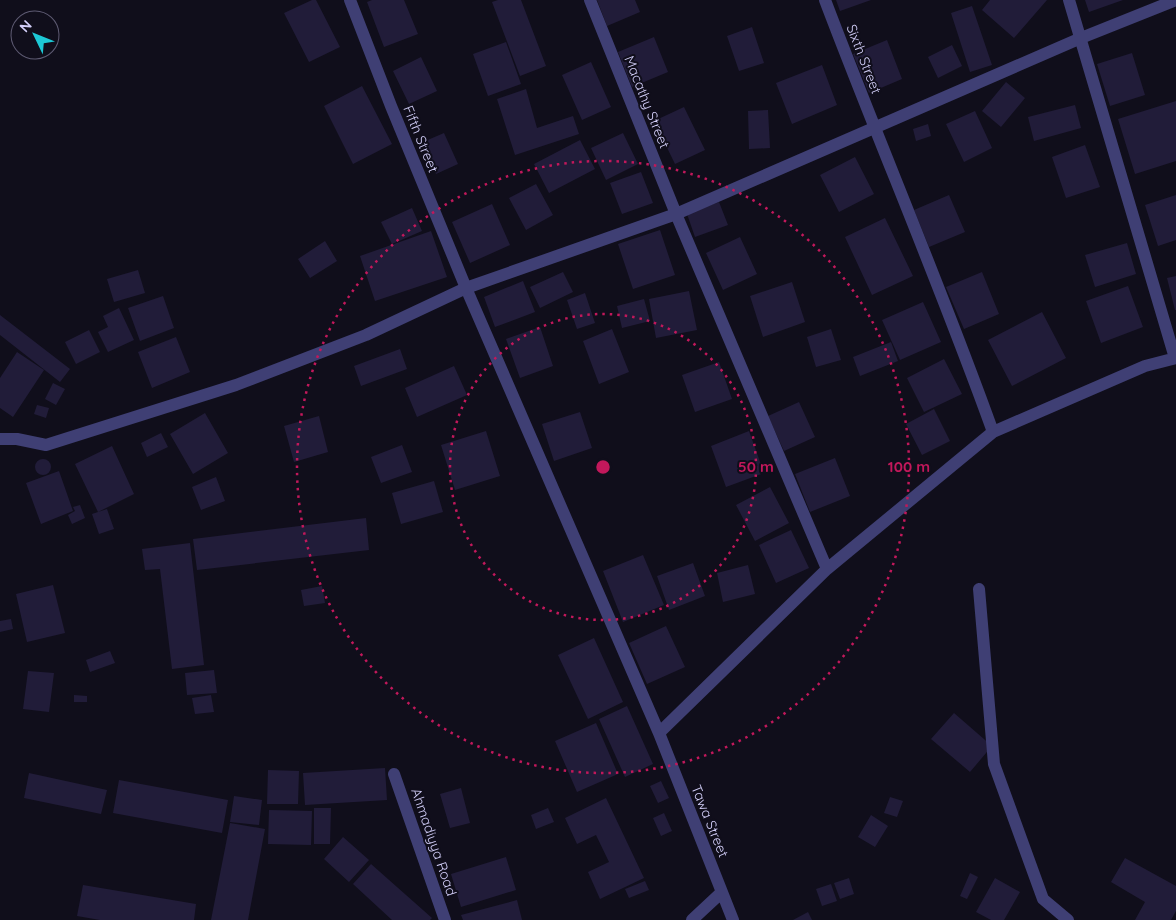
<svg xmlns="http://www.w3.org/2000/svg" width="1176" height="920" font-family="Quicksand,sans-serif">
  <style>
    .building { fill: #211c39 }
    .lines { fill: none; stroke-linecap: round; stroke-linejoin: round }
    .street { stroke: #3f3f74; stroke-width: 12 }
    .ring { fill: none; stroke: #c2185b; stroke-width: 2.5; stroke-dasharray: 2.5 5 }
    .labels { text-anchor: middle; stroke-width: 4; stroke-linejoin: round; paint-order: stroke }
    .street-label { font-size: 14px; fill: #d2cef8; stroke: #100e1b }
    .centre { fill: #c2185b; stroke: #100e1b; stroke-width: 2.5 }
    .ring-label { font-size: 15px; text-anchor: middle; font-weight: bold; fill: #c2185b; stroke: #100e1b; stroke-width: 4; stroke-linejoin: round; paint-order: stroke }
  </style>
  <rect width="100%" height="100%" fill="#100e1b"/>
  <path class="building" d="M312 0H316L340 47 309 62 284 13Z
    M372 0H404L418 34 384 47 367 2Z
    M498 0H521L546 66 520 76 492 2Z
    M597 0H635L640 12 607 26Z
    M836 0H871L840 11Z
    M990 0H1047L1014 38 982 10Z
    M1085 0H1123L1089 12Z
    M972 6 992 65 970 72 951 13Z
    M752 27 764 63 739 71 727 36Z
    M654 37 668 72 632 87 618 52Z
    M887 40 902 79 869 93 853 54Z
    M506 42 521 84 488 96 473 54Z
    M952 45 962 66 938 78 928 57Z
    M1132 53 1145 95 1110 106 1097 64Z
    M421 57 437 91 409 104 393 71Z
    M591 62 611 107 582 120 562 75Z
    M822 65 837 105 792 124 776 83Z
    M1006 82 1025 98 1001 127 982 111Z
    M362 86 392 144 353 164 324 106Z
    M526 89 537 128 573 116 579 134 515 155 497 99Z
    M1176 101V161L1135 174 1118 119Z
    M1075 105 1081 128 1034 141 1028 117Z
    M684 107 705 150 675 164 654 121Z
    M768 110 770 148 749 149 748 111Z
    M975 111 992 148 964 162 946 124Z
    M928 124 931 136 916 141 913 129Z
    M444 133 458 164 436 174 423 142Z
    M623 133 638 164 606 180 591 148Z
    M580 140 595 169 549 193 534 164Z
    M1085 145 1100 187 1066 198 1052 157Z
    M855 157 874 194 839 212 820 175Z
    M641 172 653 203 622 214 610 183Z
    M536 184 553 215 526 230 509 198Z
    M949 195 965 232 929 247 914 210Z
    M1176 195V240L1158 246 1145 205Z
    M719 202 728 225 695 237 687 214Z
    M492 204 510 245 470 263 452 222Z
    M412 208 422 231 392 244 381 222Z
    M885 218 913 276 872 295 845 237Z
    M660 230 675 275 633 289 618 244Z
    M431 231 447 277 375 301 360 256Z
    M740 237 757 274 723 290 706 253Z
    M325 241 337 261 310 278 298 259Z
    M1127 243 1136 274 1095 287 1085 255Z
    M138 270 145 293 114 302 107 279Z
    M563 272 573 292 540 308 530 287Z
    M982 272 999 314 964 329 946 287Z
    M1176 276V310H1175L1167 278Z
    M523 281 535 312 495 327 484 297Z
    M792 282 805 322 763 337 750 296Z
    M1128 286 1143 327 1101 343 1086 301Z
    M689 291 697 330 656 338 649 299Z
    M585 293 595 323 577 329 567 300Z
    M163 296 174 328 140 341 128 308Z
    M644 299 650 321 622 328 617 306Z
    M923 302 941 342 900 360 882 320Z
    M119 308 134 340 108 352 98 332 108 327 103 316Z
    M1042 312 1066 358 1012 386 988 340Z
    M0 315 70 369 60 382 0 335Z
    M540 327 553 366 520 378 506 339Z
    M612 329 629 372 599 384 583 341Z
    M831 329 841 360 816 367 807 337Z
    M89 330 100 352 76 364 65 342Z
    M176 337 190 372 152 388 138 352Z
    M891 342 898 361 860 376 853 357Z
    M400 349 407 369 361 386 354 366Z
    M17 352 44 370 13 417 0 408V378Z
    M944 359 962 394 924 412 907 378Z
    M719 362 732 399 695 412 682 375Z
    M454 366 467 395 417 417 405 388Z
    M53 383 65 389 56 405 45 399Z
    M799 402 815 437 784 451 768 416Z
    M37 405 49 408 46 418 34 414Z
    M934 409 950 441 922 455 906 424Z
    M580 412 592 448 554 461 542 424Z
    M205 413 228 453 193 474 170 434Z
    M319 416 328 452 294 462 284 426Z
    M486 431 500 476 455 490 441 445Z
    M749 431 764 473 726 487 711 446Z
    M161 433 168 447 147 457 141 443Z
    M402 445 412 472 381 483 371 457Z
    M112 446 134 494 98 512 75 464Z
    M835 458 850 496 810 512 795 474Z
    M35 467a8 8 0 1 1 16 0a8 8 0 1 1-16 0Z
    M59 471 73 511 41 524 26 483Z
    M216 477 225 501 201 510 192 487Z
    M434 481 443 512 401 524 392 493Z
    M770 487 789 523 755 541 736 505Z
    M80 505 85 518 72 524 68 515 75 511 73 507Z
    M107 509 114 529 99 534 92 514Z
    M366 518 369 550 197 570 193 539Z
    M791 530 809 568 776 583 759 545Z
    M190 543 204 665 172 669 160 569 145 570 142 549Z
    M643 555 664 605 623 622 603 571Z
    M693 563 705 596 669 610 657 576Z
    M748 565 755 594 723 602 717 573Z
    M53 585 65 633 27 642 16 594Z
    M322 586 325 603 304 606 301 590Z
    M11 619 13 629 0 632V621Z
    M666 626 685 667 647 684 629 643Z
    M594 638 623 702 588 719 558 655Z
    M110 651 115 663 90 672 86 660Z
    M214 670 217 693 187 695 185 673Z
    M28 671 54 673 49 712 23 709Z
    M74 695 87 696V702H74Z
    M211 695 214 712 195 714 192 698Z
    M627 706 653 764 625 777 599 719Z
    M954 713 992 746 970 772 931 739Z
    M596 723 618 774 577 792 555 741Z
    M385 768 387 800 305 805 303 773Z
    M268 770 299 771 298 804H267Z
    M29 773 107 790 101 814 24 798Z
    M119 780 228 800 222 833 113 813Z
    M661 781 669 798 658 803 650 786Z
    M461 788 470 823 450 828 440 794Z
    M234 796 262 800 259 825 230 822Z
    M890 797 903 801 897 817 884 813Z
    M606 798 644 878 600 899 588 872 609 862 596 835 577 844 565 818Z
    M314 808H331L330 844H314Z
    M548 808 554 822 536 829 531 815Z
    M269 810 312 811 311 845 268 844Z
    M664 813 672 831 661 836 653 818Z
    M871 815 888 826 875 847 858 837Z
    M230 823 265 829 248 920H211Z
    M343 837 369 860 349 882 324 859Z
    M506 857 516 890 461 907 451 874Z
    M1125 858 1176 886V911L1171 920H1135L1145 902 1111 882Z
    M371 864 432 918 430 920H392L353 884Z
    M970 873 978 877 967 899 960 896Z
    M849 878 854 894 840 899 834 883Z
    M995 878 1020 892 1004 920H991L976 912Z
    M645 881 649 890 629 898 625 889Z
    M831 884 837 901 822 906 816 889Z
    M83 885 196 904 194 920H100L77 916Z
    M517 900 522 920H463L461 915Z
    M808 912 812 920H793Z"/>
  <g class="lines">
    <path class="street" d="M350 0 391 106 466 288 659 733 733 920
      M590 0 676 214 827 569
      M825 0C880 145 941 287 993 432
      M1069 0 1175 358
      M0 439H17L46 445 236 385 366 335 466 288 676 214 1081 38 1176 0
      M979 589 994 764 1043 899 1068 920
      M659 733 827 569 993 432 1145 366 1176 358
      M394 774 445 920
      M692 920 722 892"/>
  </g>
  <g class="ring">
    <circle cx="603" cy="467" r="153"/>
    <circle cx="603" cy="467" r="306"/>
  </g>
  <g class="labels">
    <g class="street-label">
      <text transform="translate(864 59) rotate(69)" y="5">Sixth Street</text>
      <text transform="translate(647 102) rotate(68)" y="5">Macathy Street</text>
      <text transform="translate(421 139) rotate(68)" y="5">Fifth Street</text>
      <text transform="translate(710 821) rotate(68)" y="5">Tawa Street</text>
      <text transform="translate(434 842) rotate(71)" y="5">Ahmadiyya Road</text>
    </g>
  </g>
  <circle cx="603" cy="467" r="8" class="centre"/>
  <g class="ring-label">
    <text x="756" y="472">50 m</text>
    <text x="909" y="472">100 m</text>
  </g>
  <g transform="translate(35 35) rotate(313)"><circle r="24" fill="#100e1b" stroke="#5e5b73"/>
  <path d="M0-4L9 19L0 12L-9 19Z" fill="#1dc8d5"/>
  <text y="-8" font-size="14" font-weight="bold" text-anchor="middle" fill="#d2cef8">N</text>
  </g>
</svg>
